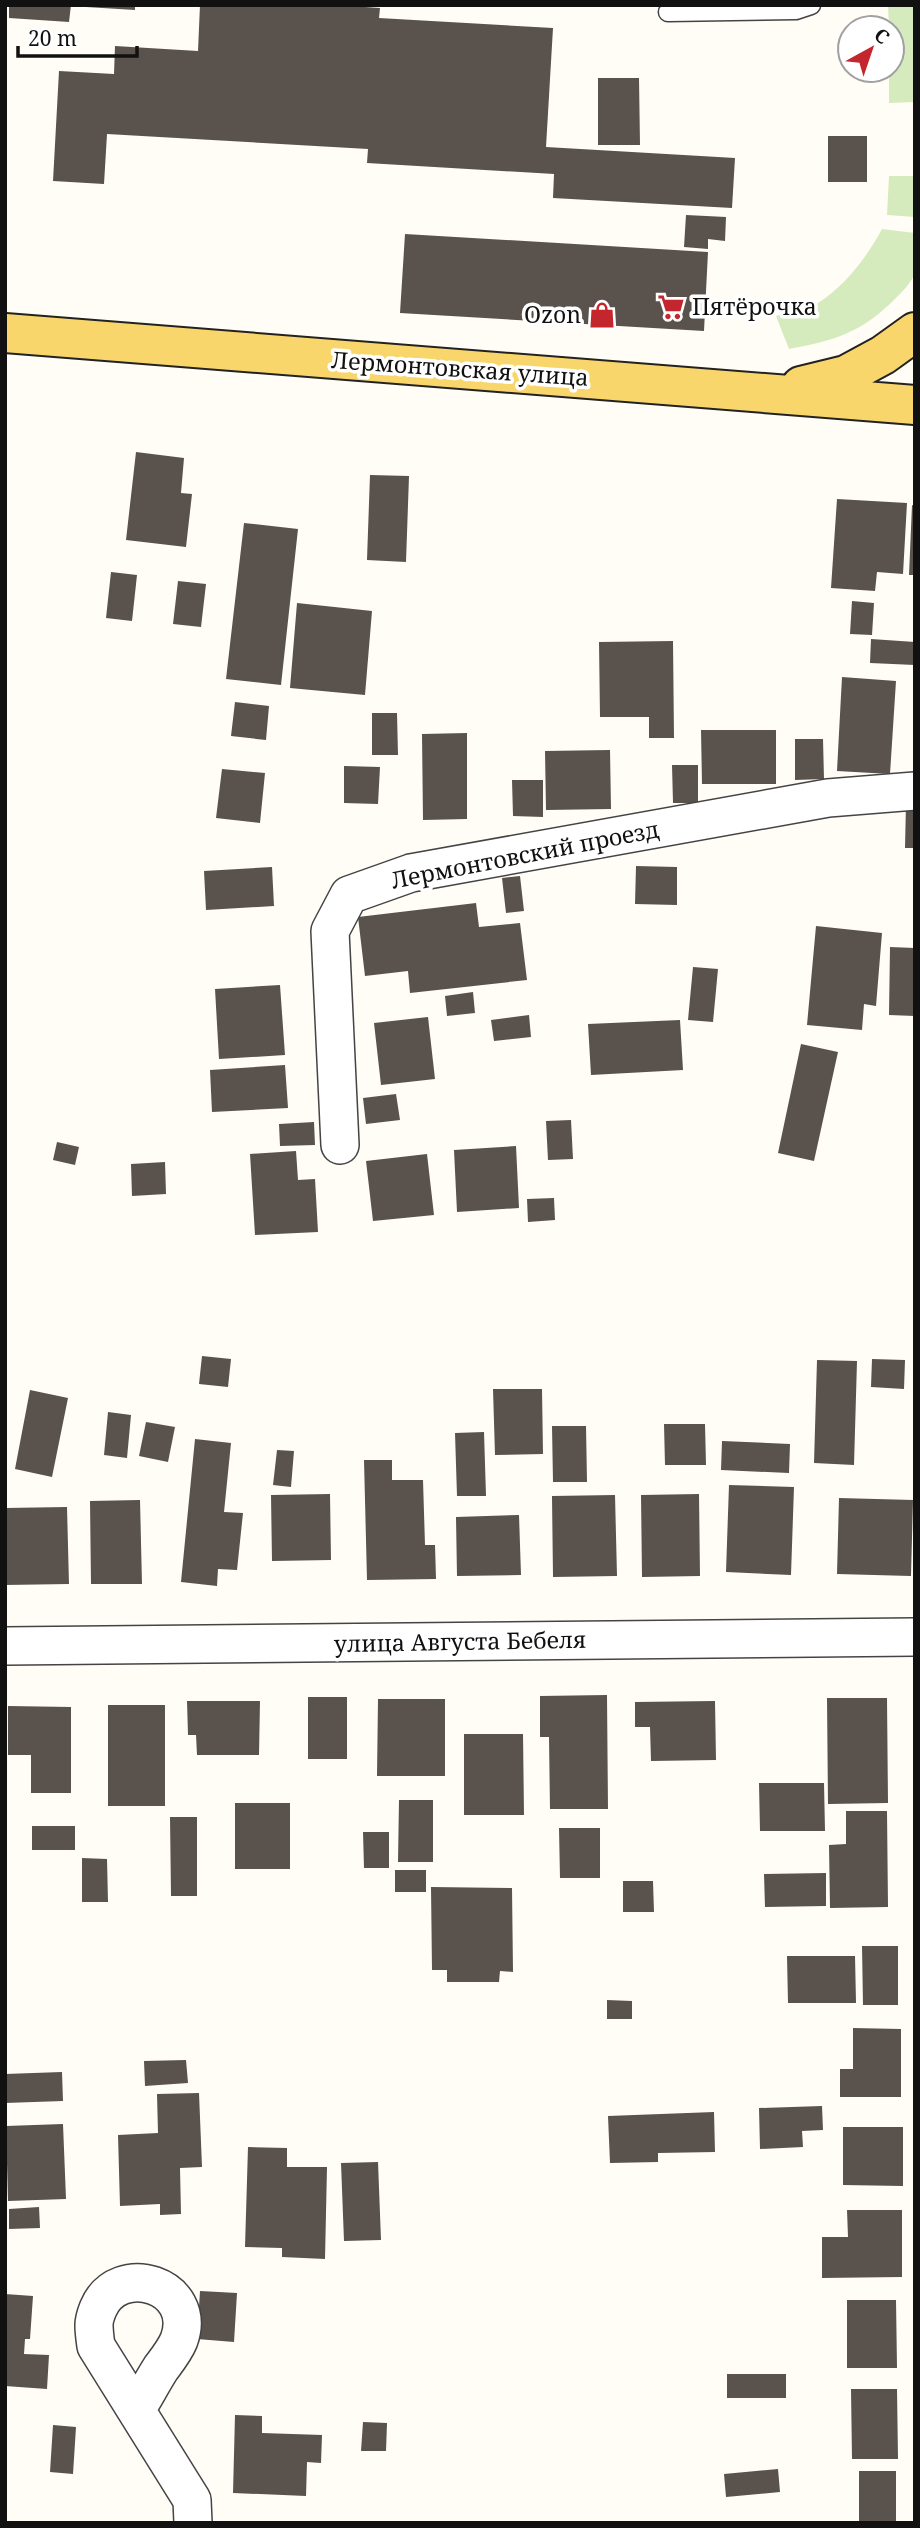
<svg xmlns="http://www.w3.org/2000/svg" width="920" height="2528" font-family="'Noto Serif',serif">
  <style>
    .green { fill: #d5ebbd }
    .building { fill: #5a524d }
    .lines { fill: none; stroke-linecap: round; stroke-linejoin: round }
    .service-casing { stroke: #444; stroke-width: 21 }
    .minor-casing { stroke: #444; stroke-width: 40 }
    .primary-casing { stroke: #222; stroke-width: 42 }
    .service { stroke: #fff; stroke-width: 18 }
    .minor { stroke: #fff; stroke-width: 37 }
    .primary { stroke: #f9d66b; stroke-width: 38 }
    .labels { text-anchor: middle; stroke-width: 7; stroke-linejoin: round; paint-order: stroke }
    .poi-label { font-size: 23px; fill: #111; stroke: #fff; text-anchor: start }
    .street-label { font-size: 23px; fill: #111; stroke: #fff }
  </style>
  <rect width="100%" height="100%" fill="#fffdf5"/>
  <path class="green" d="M888 5H915V102L889 103V70H892V28H889Z
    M889 176H915V217L887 215Z
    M882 229 915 233C915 246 917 260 915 272 913 281 902 292 896 298 861 333 836 340 789 349L776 316C789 312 806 310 818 303 845 286 867 257 882 229Z"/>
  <path class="building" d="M9 5H71L69 22 9 18Z
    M86 5H135V10L86 7Z
    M200 5H335L380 8 379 18 553 28 546 147 735 158 732 208 553 198 554 174 367 163 368 149 107 134 104 184 53 181 59 71 114 74 115 46 198 51Z
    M598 78H639L640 145H598Z
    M828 136H867V182H828Z
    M686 215 726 217 725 241 708 239V249L684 247Z
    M405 234 708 252 704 331 400 313Z
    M136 452 184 458 181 493 192 494 186 547 126 540Z
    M370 475 409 476 406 562 367 560Z
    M837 499 907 503 903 574 877 572 875 591 831 588Z
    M912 505 915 506V575H909Z
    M244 523 298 529 281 685 226 679Z
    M111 572 137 575 132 621 106 618Z
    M178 581 206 584 201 627 173 624Z
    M852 601 874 603 872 635 850 634Z
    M297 603 372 611 365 695 290 688Z
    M871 639 915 642V665L870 663Z
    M673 641 674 738H649V717H600L599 642Z
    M842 677 896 681 890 774 837 771Z
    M235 702 269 706 266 740 231 736Z
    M372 713H397L398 755H372Z
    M701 730H776V784H702Z
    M467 733V819L423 820 422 734Z
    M795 739H823L824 779 795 780Z
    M610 750 611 809 546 810 545 751Z
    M672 765H698V803H673Z
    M344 766 380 767 378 804 344 803Z
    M222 769 265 773 260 823 216 818Z
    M512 780H543V817L513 816Z
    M906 803 915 804V848H905Z
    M636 866 677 867V905L635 904Z
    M272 867 274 906 206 910 204 871Z
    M520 876 524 911 506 913 502 878Z
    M476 903 479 927 520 923 527 980 410 993 408 971 365 976 358 917Z
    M816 926 882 933 876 1006 864 1004 862 1030 807 1025Z
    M890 947 915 948V1016L889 1015Z
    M693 967 718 969 713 1022 688 1020Z
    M280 985 285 1055 219 1059 215 989Z
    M473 992 475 1013 447 1016 445 996Z
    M529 1015 531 1037 494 1041 491 1020Z
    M428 1017 435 1079 381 1085 374 1023Z
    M680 1020 683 1070 591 1075 588 1024Z
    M801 1044 838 1052 814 1161 778 1153Z
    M285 1065 288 1108 212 1112 210 1070Z
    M396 1094 400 1120 366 1124 363 1098Z
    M571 1120 573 1159 548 1160 546 1121Z
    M314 1122 315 1145 280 1146 279 1124Z
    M57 1142 79 1147 75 1165 53 1160Z
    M516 1146 519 1208 457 1212 454 1150Z
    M296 1151 298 1180 315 1179 318 1232 255 1235 250 1154Z
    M427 1154 434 1215 373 1221 366 1161Z
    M165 1162 166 1194 132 1196 131 1164Z
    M554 1198 555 1220 528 1222 527 1199Z
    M202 1356 231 1359 228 1387 199 1384Z
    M872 1359 905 1360 904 1389 871 1387Z
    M817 1360 857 1361 854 1465 814 1463Z
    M493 1389H542L543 1454 495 1455Z
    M30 1390 68 1398 52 1477 15 1469Z
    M108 1412 131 1415 127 1458 104 1455Z
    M146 1422 175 1427 168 1462 139 1456Z
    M664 1424H705L706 1465H665Z
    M552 1426H586L587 1482H553Z
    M484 1432 486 1496H457L455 1433Z
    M195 1439 231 1443 224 1512 243 1513 237 1570 218 1569 217 1586 181 1582Z
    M722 1441 790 1444 789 1473 721 1470Z
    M277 1450 294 1451 291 1487 273 1485Z
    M364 1460H392V1480H423L425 1545H435L436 1579 367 1580Z
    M729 1485 794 1487 791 1575 726 1572Z
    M330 1494 331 1560 272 1561 271 1495Z
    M699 1494 700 1576 642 1577 641 1495Z
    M615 1495 617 1576 553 1577 552 1496Z
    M839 1498 913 1500 911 1576 837 1574Z
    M140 1500 142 1584H91L90 1501Z
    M67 1507 69 1584 5 1585V1508Z
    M519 1515 521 1575 457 1576 456 1517Z
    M607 1695 608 1809H550L549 1737H540V1696Z
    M308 1697H347V1759H308Z
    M827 1698H887L888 1803 828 1804Z
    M378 1699H445V1776H377Z
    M187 1701H260L259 1755H197L196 1735H188Z
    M715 1701 716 1760 651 1761 650 1727H635V1702Z
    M108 1705H165V1806H108Z
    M8 1706 71 1707V1793H31V1755H8Z
    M464 1734H523L524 1815H464Z
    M759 1783H824L825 1831H760Z
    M399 1800H433V1862H398Z
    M235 1803H290V1869H235Z
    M846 1811H887L888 1907 830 1908 829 1845 846 1844Z
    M170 1817H197V1896H171Z
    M32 1826H75V1850H32Z
    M559 1828H600V1878H560Z
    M363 1832H389V1868H364Z
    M82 1858 107 1859 108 1902H82Z
    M395 1870H426V1892H395Z
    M826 1873V1906L765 1907 764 1874Z
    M623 1881H653L654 1912H623Z
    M431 1887 512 1888 513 1972 500 1971 499 1982H447V1970H432Z
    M862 1946H898V2005H863Z
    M787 1956H855L856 2003H788Z
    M607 2000 632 2001V2019H607Z
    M853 2028 901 2029V2097H840V2069H853Z
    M186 2060 188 2083 145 2086 144 2061Z
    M62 2072 63 2101 5 2103V2074Z
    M199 2093 202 2167 180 2168 181 2214 160 2215V2204L120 2206 118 2135 158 2133 157 2094Z
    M822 2106 823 2130 802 2131 803 2147 760 2149 759 2108Z
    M714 2112 715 2152 658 2153V2162L610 2163 608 2116Z
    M63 2124 66 2199 8 2201 6 2126Z
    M843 2127H903V2186L843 2185Z
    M248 2147 287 2148V2167H327L325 2259 282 2257V2248L245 2247Z
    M378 2162 381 2240 344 2241 341 2163Z
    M39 2207 40 2228 9 2229V2209Z
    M847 2210H902V2277L822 2278V2237H848Z
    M200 2291 237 2293 234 2342 197 2339Z
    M5 2294 33 2296 30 2339H25L24 2354 49 2355 47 2389 5 2386Z
    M847 2300H896L897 2368H847Z
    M727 2374H786V2398H727Z
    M851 2389H897L898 2459H852Z
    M235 2415 262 2416V2433L322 2435 321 2463 307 2462 306 2496 233 2493Z
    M363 2422 387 2423 386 2451H361Z
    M53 2425 76 2427 73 2474 50 2472Z
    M778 2469 780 2492 726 2497 724 2474Z
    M859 2471H896V2523H859Z"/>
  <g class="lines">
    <g class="service-casing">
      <path id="service" d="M668 12 796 10 811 5"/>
    </g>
    <g class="minor-casing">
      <path id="minor" d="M340 1145 330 931 349 895 411 873 828 798 915 791
        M5 1646 915 1637
        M136 2410C145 2396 152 2382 161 2368 167 2360 175 2350 179 2340 199 2285 118 2260 98 2309 96 2314 94 2319 94 2325 94 2332 95 2339 96 2346L192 2500 193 2523"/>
    </g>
    <g class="primary-casing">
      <path id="primary" d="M5 333 915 405
        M801 386 846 375 883 355 915 332"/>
    </g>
    <use href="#service" class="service"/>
    <use href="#minor" class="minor"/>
    <use href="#primary" class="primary"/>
  </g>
  <defs>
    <g id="supermarket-bare" transform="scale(2.1)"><path d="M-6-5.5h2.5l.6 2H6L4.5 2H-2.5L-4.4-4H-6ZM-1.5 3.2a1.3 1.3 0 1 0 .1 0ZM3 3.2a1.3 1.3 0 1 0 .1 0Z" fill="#c4262e" stroke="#fff" stroke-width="2.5" paint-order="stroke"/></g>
    <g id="shop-bare" transform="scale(2.1)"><path d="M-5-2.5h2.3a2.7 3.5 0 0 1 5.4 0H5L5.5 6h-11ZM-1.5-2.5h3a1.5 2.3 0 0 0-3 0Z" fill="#c4262e" stroke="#fff" stroke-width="2.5" paint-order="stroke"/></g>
  </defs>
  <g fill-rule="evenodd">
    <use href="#supermarket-bare" x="671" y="307"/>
    <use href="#shop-bare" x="602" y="315"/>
  </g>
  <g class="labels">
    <g class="poi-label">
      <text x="692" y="315">Пятёрочка</text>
      <text x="581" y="323" text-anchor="end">Ozon</text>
    </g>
    <g class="street-label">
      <text transform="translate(460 369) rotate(4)" y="8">Лермонтовская улица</text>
      <text transform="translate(525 855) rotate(-11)" y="8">Лермонтовский проезд</text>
      <text transform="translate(460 1642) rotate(-1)" y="8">улица Августа Бебеля</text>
    </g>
  </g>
  <rect width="920" height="2528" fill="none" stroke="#111111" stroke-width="14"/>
  <g transform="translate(871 49) rotate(40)"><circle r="33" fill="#ffffff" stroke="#a0a0a0" stroke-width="2"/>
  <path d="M0-5L12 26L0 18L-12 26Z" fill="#c4262e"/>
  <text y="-10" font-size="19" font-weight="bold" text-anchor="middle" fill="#111111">С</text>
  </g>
  <path d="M18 46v10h119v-10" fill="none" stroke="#111111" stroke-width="3.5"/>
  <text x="28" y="46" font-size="21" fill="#111111" stroke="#ffffff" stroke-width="5" paint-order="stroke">20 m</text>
</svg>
